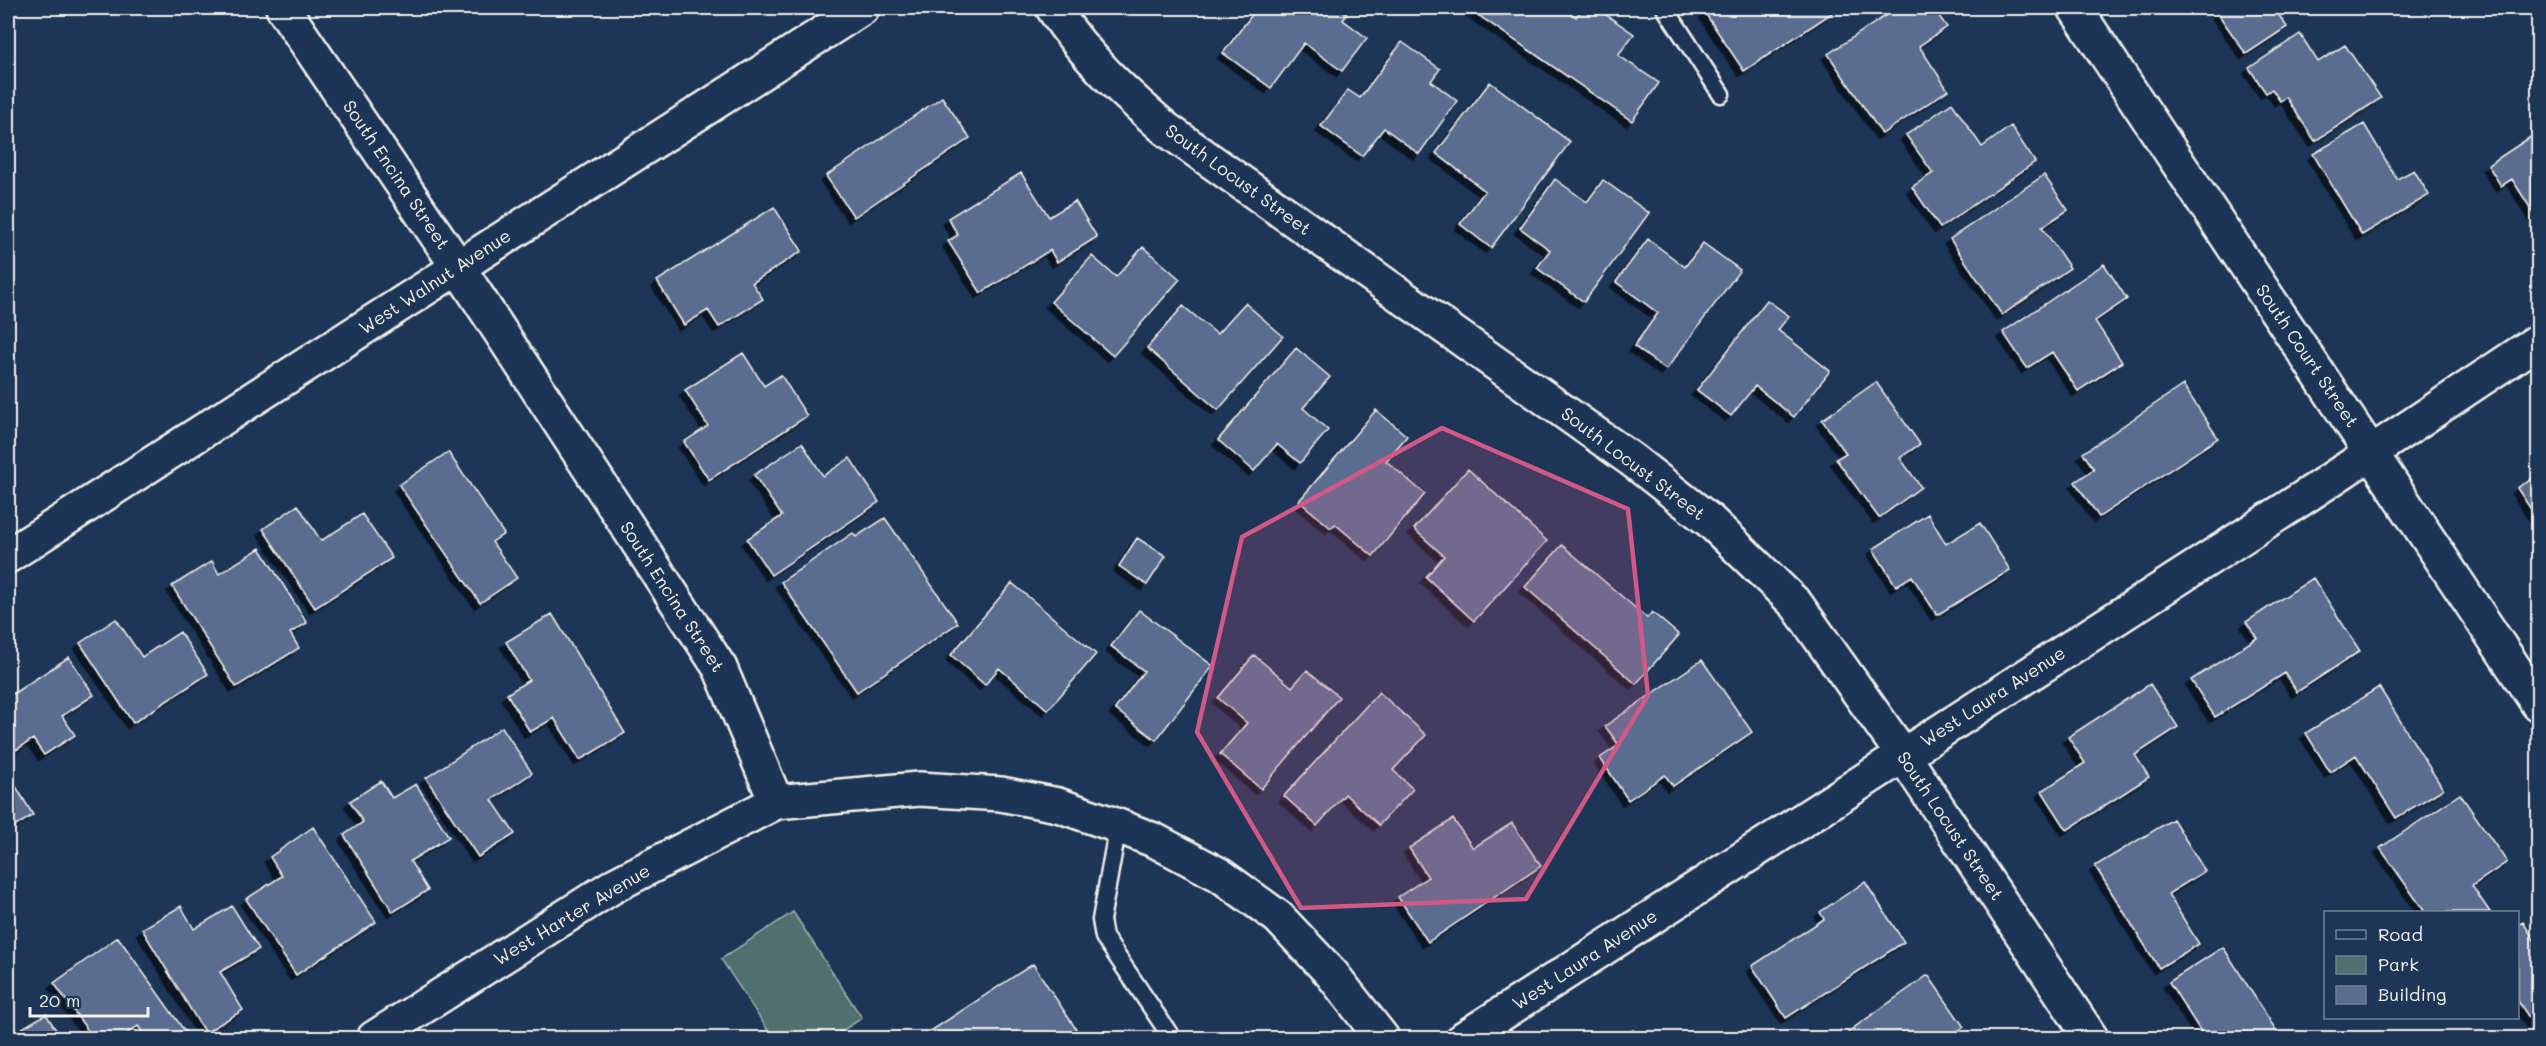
<svg xmlns="http://www.w3.org/2000/svg" width="2546" height="1046" font-family="Mali,sans-serif">
  <style>
    .green { fill: #506f6e; stroke: #a2b0ab; stroke-width: 1.5 }
    .building { fill: #5a6d91; stroke: #f4f1e8; stroke-width: 1.5; filter: url(#shadow) }
    .lines { fill: none; stroke-linecap: round; stroke-linejoin: round }
    .service-casing { stroke: #f4f1e8; stroke-width: 21 }
    .minor-casing { stroke: #f4f1e8; stroke-width: 38 }
    .tertiary-casing { stroke: #f4f1e8; stroke-width: 38 }
    .secondary-casing { stroke: #f4f1e8; stroke-width: 38 }
    .service { stroke: #1d3557; stroke-width: 16 }
    .minor { stroke: #1d3557; stroke-width: 33 }
    .tertiary { stroke: #1d3557; stroke-width: 33 }
    .secondary { stroke: #1d3557; stroke-width: 33 }
    .marked { fill: #d15985; fill-opacity: 0.2; stroke: #d15985; stroke-width: 4.5; stroke-linejoin: round }
    .labels { text-anchor: middle; stroke-width: 6; stroke-linejoin: round; paint-order: stroke }
    .street-label { font-size: 18px; fill: #f4f1e8; stroke: #1d3557 }
  </style>
  <defs>
    <filter id="shadow"><feDropShadow dx="-5.5" dy="5.5" stdDeviation="0" flood-color="#0009"/></filter>
  </defs>
  <rect width="100%" height="100%" fill="#1d3557"/>
  <filter id="ink" filterUnits="userSpaceOnUse"><feTurbulence type="fractalNoise" baseFrequency=".0167" numOctaves="2"/><feDisplacementMap in="SourceGraphic" scale="12" xChannelSelector="R" yChannelSelector="G"/><feConvolveMatrix kernelMatrix="1 2 1 2 8 2 1 2 1" color-interpolation-filters="sRGB"/></filter>
  <g filter="url(#ink)">
    <path class="green" d="M793 912 862 1018 831 1038H773L721 959Z"/>
    <path class="building" d="M1257 8H1338L1347 14 1343 20 1367 38 1342 71 1304 43 1271 88 1223 53Z
      M1468 8H1563L1576 17 1583 8H1596L1634 34 1618 55 1659 83 1632 121Z
      M1712 8H1828L1832 13 1744 71 1705 13Z
      M1897 8H1933L1947 27 1919 46 1948 90 1882 134 1828 54Z
      M2214 8H2274L2287 27 2246 54Z
      M2300 34 2318 62 2345 45 2381 98 2315 141 2286 97 2280 101 2272 89 2266 93 2249 68Z
      M1402 42 1440 69 1431 81 1457 101 1419 154 1384 128 1362 156 1321 126 1348 90 1360 98Z
      M1490 82 1570 142 1491 248 1460 224 1485 191 1436 153Z
      M942 97 970 138 854 217 826 176Z
      M1952 103 1982 147 2011 126 2035 162 1940 228 1912 187 1933 173 1906 135Z
      M2364 124 2397 179 2414 170 2429 195 2362 235 2313 154Z
      M2538 132V220L2512 179 2501 186 2488 165Z
      M1021 173 1049 217 1075 201 1097 237 1057 262 1050 250 981 293 948 241 958 235 948 218Z
      M2044 175 2068 210 2042 227 2070 268 2002 315 1950 239Z
      M1555 179 1587 202 1603 180 1649 213 1584 302 1537 268 1550 250 1520 228Z
      M774 207 802 251 752 283 763 299 719 327 708 310 684 325 657 281Z
      M1648 239 1685 267 1703 243 1740 270 1666 370 1634 346 1658 313 1616 282Z
      M1143 247 1180 279 1113 356 1051 302 1092 256 1116 277Z
      M2104 264 2127 299 2095 321 2122 362 2078 391 2052 352 2027 368 2003 332Z
      M1767 300 1789 316 1778 330 1830 371 1794 417 1755 386 1731 416 1697 390Z
      M1245 303 1283 336 1218 410 1147 348 1183 306 1217 334Z
      M1296 348 1330 377 1303 408 1328 430 1300 463 1277 444 1254 471 1218 440Z
      M743 353 764 386 781 375 807 416 709 480 684 442 708 426 685 390Z
      M1876 382 1920 444 1900 458 1921 487 1879 518 1836 459 1846 453 1822 420Z
      M2183 385 2218 438 2099 517 2075 482 2094 469 2083 453Z
      M1376 410 1407 436 1386 461 1425 494 1373 556 1335 524 1331 528 1299 501Z
      M802 443 823 476 850 458 879 502 771 575 747 539 782 516 754 475Z
      M448 452 504 534 492 542 517 578 480 603 399 485Z
      M1468 469 1547 541 1474 621 1426 577 1444 556 1414 529Z
      M2538 474V520L2517 488Z
      M298 505 321 541 362 514 392 558 315 608 263 529Z
      M1928 514 1946 544 1980 523 2010 570 1937 615 1912 576 1896 586 1873 549Z
      M885 518 958 623 857 692 781 582 853 533 856 537Z
      M1137 538 1166 556 1147 585 1119 566Z
      M1562 545 1647 618 1652 612 1679 635 1636 684 1525 587Z
      M260 548 307 623 290 633 299 648 236 687 172 586 212 561 219 574Z
      M2313 578 2360 651 2297 692 2285 673 2215 717 2191 680 2257 638 2246 622Z
      M1012 583 1096 654 1048 710 999 668 985 685 951 655Z
      M1139 610 1213 666 1156 740 1115 709 1144 671 1111 646Z
      M552 614 625 733 580 760 554 718 530 732 507 694 529 680 506 642Z
      M116 619 142 657 180 632 208 674 133 723 80 643Z
      M1254 655 1292 687 1307 670 1339 697 1261 789 1220 754 1247 723 1218 698Z
      M69 657 94 695 62 716 75 735 44 755 33 739 16 750 8 736V697Z
      M1702 660 1752 732 1673 786 1665 775 1628 800 1600 758 1619 745 1605 726Z
      M2150 684 2178 727 2135 755 2149 777 2067 830 2042 791 2085 763 2068 737Z
      M2379 687 2443 789 2396 818 2356 755 2330 772 2306 733Z
      M1379 692 1426 735 1393 770 1413 789 1379 825 1345 794 1317 826 1284 796Z
      M502 727 532 773 492 800 515 834 478 857 426 778Z
      M8 773 33 815 8 831Z
      M381 781 392 798 416 784 449 837 410 861 428 890 393 912 344 835 363 822 350 801Z
      M2460 794 2507 862 2472 886 2490 912H2425L2380 848Z
      M1453 819 1473 848 1512 823 1541 866 1428 942 1398 897 1428 877 1409 848Z
      M2173 819 2205 871 2168 894 2199 944 2159 968 2095 866Z
      M313 827 376 922 296 975 246 899 282 876 270 857Z
      M1865 882 1904 942 1786 1018 1752 966 1824 919 1820 912Z
      M181 906 194 929 232 906 259 949 220 972 243 1010 205 1033 142 929Z
      M2523 922 2538 946V1031L2518 1001V925Z
      M118 937 186 1033 178 1038H147L138 1026 120 1038H93L54 983Z
      M2223 947 2281 1038H2205L2169 982Z
      M1033 964 1082 1038H920Z
      M1928 975 1964 1027 1947 1038H1853L1848 1032Z
      M46 1014 61 1038H8V1030L11 1035Z
      M1633 1030 1639 1038H1619Z"/>
    <g class="lines">
      <g class="service-casing">
        <path id="service" d="M1665 8 1721 94
          M1118 826 1101 920 1104 937 1172 1038"/>
      </g>
      <g class="minor-casing">
        <path id="minor" d="M283 8 458 267 720 668 776 802 919 789 1001 794 1058 805 1118 826 1156 841 1220 875 1278 917 1332 974 1382 1038
          M1053 8C1085 57 1122 91 1166 129L1632 460 1710 521 1796 604 1903 755 2091 1038
          M374 1038 615 885 776 802
          M1464 1038 2309 494 2538 341"/>
      </g>
      <g class="tertiary-casing">
        <path id="tertiary" d="M2075 8 2538 704"/>
      </g>
      <g class="secondary-casing">
        <path id="secondary" d="M8 556 862 8"/>
      </g>
      <use href="#service" class="service"/>
      <use href="#minor" class="minor"/>
      <use href="#tertiary" class="tertiary"/>
      <use href="#secondary" class="secondary"/>
    </g>
  </g>
  <path class="marked" d="M1442 428 1628 509 1648 695 1526 899 1301 908 1197 732 1242 537Z"/>
  <g class="labels">
    <g class="street-label">
      <text transform="translate(396 175) rotate(56)" y="6">South Encina Street</text>
      <text transform="translate(1238 180) rotate(36)" y="6">South Locust Street</text>
      <text transform="translate(435 282) rotate(-33)" y="6">West Walnut Avenue</text>
      <text transform="translate(2307 356) rotate(56)" y="6">South Court Street</text>
      <text transform="translate(1633 464) rotate(37)" y="6">South Locust Street</text>
      <text transform="translate(672 597) rotate(57)" y="6">South Encina Street</text>
      <text transform="translate(1993 697) rotate(-33)" y="6">West Laura Avenue</text>
      <text transform="translate(1950 826) rotate(56)" y="6">South Locust Street</text>
      <text transform="translate(572 915) rotate(-31)" y="6">West Harter Avenue</text>
      <text transform="translate(1585 960) rotate(-33)" y="6">West Laura Avenue</text>
    </g>
  </g>
  <rect width="2546" height="1046" fill="none" stroke="#1d3557" stroke-width="30"/>
  <rect x="15" y="15" width="2516" height="1016" fill="none" stroke="#f4f1e8" stroke-width="2" filter="url(#ink)"/>
  <rect x="2324" y="911" width="195" height="108" fill="#1d3557" stroke="#738091" stroke-width="1.5"/>
  <rect x="2336" y="930" width="30" height="9" fill="#1d3557" stroke="#738091" stroke-width="1.5"/>
  <text x="2378" y="941" font-size="18" fill="#f4f1e8">Road</text>
  <rect x="2336" y="956" width="30" height="18" fill="#506f6e" stroke="#738091" stroke-width="1.5"/>
  <text x="2378" y="971" font-size="18" fill="#f4f1e8">Park</text>
  <rect x="2336" y="986" width="30" height="18" fill="#5a6d91" stroke="#738091" stroke-width="1.5"/>
  <text x="2378" y="1001" font-size="18" fill="#f4f1e8">Building</text>
  <path d="M30 1007v9h118v-9" fill="none" stroke="#f4f1e8" stroke-width="3"/>
  <text x="39" y="1007" font-size="18" fill="#f4f1e8" stroke="#1d3557" stroke-width="4.5" paint-order="stroke">20 m</text>
</svg>
